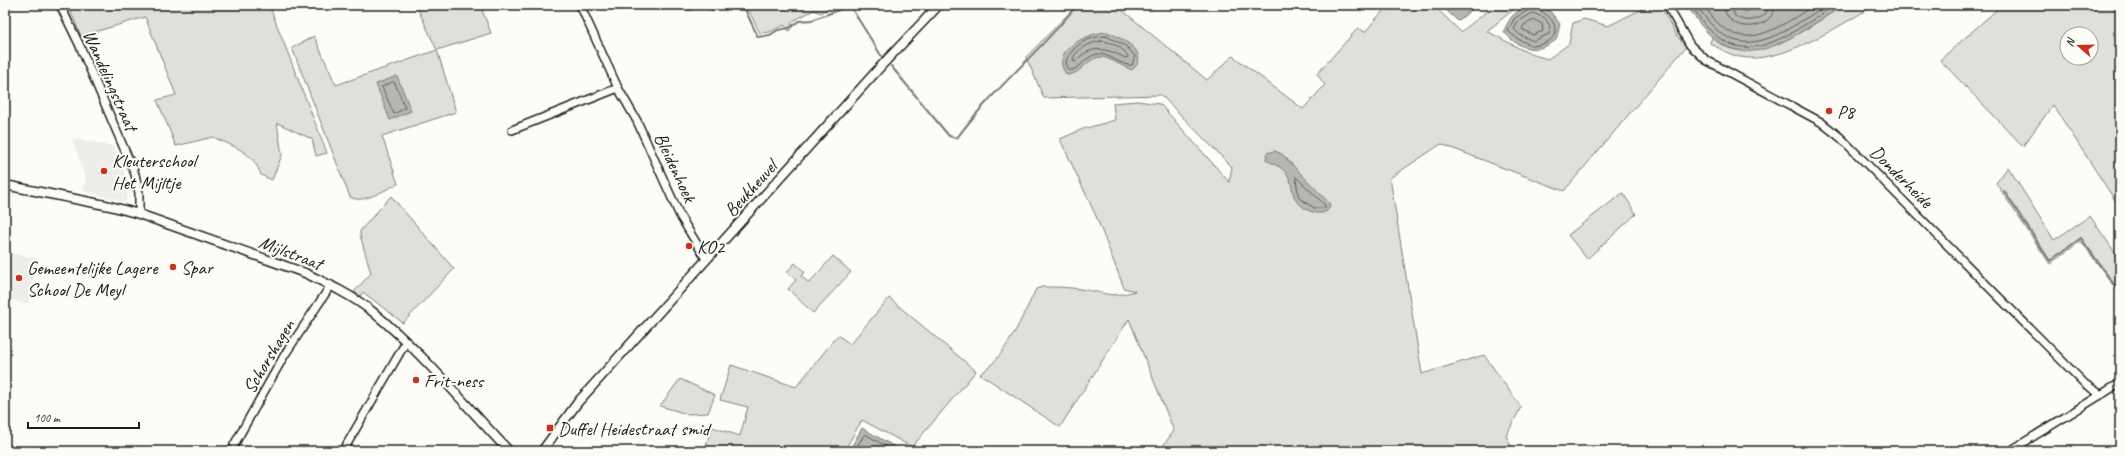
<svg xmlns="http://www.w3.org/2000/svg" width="2125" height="456" font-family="Caveat,sans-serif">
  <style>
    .built { fill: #eeede9 }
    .green { fill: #e0dfdb; stroke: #7e7e7c; fill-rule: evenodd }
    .water { fill: #b7b6b2; stroke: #797876 }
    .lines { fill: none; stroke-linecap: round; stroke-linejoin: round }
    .shore { stroke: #5a5a58; stroke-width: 1 }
    .stream { stroke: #797876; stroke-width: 2 }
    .minor-casing { stroke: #1c1c1c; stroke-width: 10 }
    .tertiary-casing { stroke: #1c1c1c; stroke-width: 11 }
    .minor { stroke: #fdfcf7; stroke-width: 7 }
    .tertiary { stroke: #fdfcf7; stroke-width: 8 }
    .poi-dot { fill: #c8321e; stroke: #fdfcf7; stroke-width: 1.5 }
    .labels { text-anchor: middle; stroke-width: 4; stroke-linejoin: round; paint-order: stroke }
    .street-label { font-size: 19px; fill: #1c1c1c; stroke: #fdfcf7 }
    .poi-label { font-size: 19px; fill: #1c1c1c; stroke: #fdfcf7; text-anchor: start }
  </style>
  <rect width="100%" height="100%" fill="#fdfcf7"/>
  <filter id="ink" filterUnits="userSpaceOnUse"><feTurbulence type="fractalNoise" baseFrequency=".025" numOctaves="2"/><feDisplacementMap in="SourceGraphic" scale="8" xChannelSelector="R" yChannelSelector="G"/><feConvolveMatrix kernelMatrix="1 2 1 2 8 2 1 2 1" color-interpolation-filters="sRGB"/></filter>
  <g filter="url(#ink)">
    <path class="built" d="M72 138 113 146 129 183 126 202 83 191 86 180Z
      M5 252 36 258 28 304 5 298Z"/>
    <path class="green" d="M68 5H269L327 153 316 156 312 139 277 123 282 155 272 180 261 175C253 151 234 147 213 137L176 146 157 100 176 95 145 17 81 36Z
      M416 5H480L491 33 437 50 456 112 382 136 398 184C385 189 363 205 350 197L292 48 314 36 336 85 437 50Z
      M746 5H832L821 13 814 10 791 22 793 26 789 31 784 25 770 32 760 33Z
      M1077 5H1116L1207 80 1233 56 1303 109 1325 85 1317 74 1358 28 1365 32 1388 5H1433L1461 32 1495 5H1519L1487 31 1530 54 1548 59 1569 44 1573 23 1584 19 1608 26 1650 5H1660L1677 36 1686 47 1564 191 1441 144 1390 178 1422 374 1484 355 1521 407 1506 436 1514 451H1159L1174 431 1129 319 1060 427 980 374C1005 358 1023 316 1036 289L1042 287C1055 287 1067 287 1080 289 1104 292 1110 299 1135 291L1124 288 1096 216 1060 139 1083 129 1115 120 1113 103 1137 101 1160 104 1229 182 1232 167 1161 95 1044 98 1026 57Z
      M1738 5H1762L1746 12 1741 10Z
      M1844 5H1875C1840 25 1782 65 1740 57 1730 55 1718 48 1710 43L1712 37C1749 75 1811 25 1844 5Z
      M2002 5H2120V208L2053 105 2023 146 1940 60ZM2067 34H2091V58H2067Z
      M2008 167 2054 240 2090 216 2120 260V295L2081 241 2050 264 1996 183Z
      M1623 193 1636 214 1587 259 1568 235Z
      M391 196 454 269 403 323 363 292 360 296 354 292 371 273 360 235V231Z
      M833 256 851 272 813 313 788 289 796 280 787 272 795 263 805 272 801 276 809 283Z
      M889 298 976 371 912 447 862 420 844 451H704L712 427 740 436 748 407 720 400 731 365 796 387 838 335 850 344Z
      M680 379 715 395 708 413 687 414 660 406Z"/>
    <path class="water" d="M1477 5 1458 21 1442 6 1443 5Z
      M1534 5 1550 11 1560 24 1556 40C1541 51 1528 52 1512 40 1509 37 1506 35 1504 31 1510 16 1517 8 1534 5Z
      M1687 5H1738L1741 10 1746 12 1762 5H1844C1784 41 1736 88 1687 5Z
      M1107 32C1122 38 1152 53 1132 70 1123 67 1115 61 1106 58 1088 53 1084 74 1067 75 1047 51 1088 33 1107 32Z
      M397 76 411 111 390 120 376 84Z
      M1275 151 1282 154 1329 203 1330 207C1323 220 1303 210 1296 200 1291 193 1293 182 1287 174 1282 167 1274 164 1266 160L1267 153Z
      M862 428 902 451H849Z"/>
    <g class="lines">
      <path class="shore" d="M1530 5 1528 10 1514 19 1508 31 1518 39 1533 46C1561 43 1562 22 1539 10L1537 5
        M1691 5C1736 81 1782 38 1836 5
        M1697 5C1737 72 1779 34 1827 5
        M1704 5C1738 61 1775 29 1815 5
        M1724 5C1725 35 1774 32 1775 5
        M1730 5 1735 16C1745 24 1768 21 1769 5
        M1533 13 1545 18 1550 26 1549 34 1533 41 1520 35 1514 29 1518 22Z
        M1535 20 1542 24 1543 31 1533 35 1522 29 1524 25Z
        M1106 36 1126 46 1135 56 1132 65C1122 67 1110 53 1097 54 1085 56 1079 72 1068 70L1066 61C1074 44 1088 37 1106 36Z
        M1101 41C1110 41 1125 48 1128 57L1125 58C1107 48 1090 44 1075 62L1073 61C1074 49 1090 43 1101 41Z
        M393 82 395 83 405 108 394 114 382 87Z
        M1296 177 1325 205V208H1314L1299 198Z
        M854 451 865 434 894 451"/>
      <path class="stream" d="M682 5 689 10 701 7 713 10 721 5
        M743 5 758 37 770 35 778 30 789 28 799 21 812 20 841 9 848 8 852 9 882 57
        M891 66 949 136 957 138C992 90 1040 52 1077 5
        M2004 191 2050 261 2081 238 2120 293"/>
      <g class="minor-casing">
        <path id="minor" d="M60 5 80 46 135 174 139 193V214
          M580 5 618 88 637 121 680 216 706 259
          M1667 5 1690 45 1706 60 1821 122 1841 138 2085 384 2100 394
          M512 130 618 88
          M234 445 284 356 331 285
          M343 451 406 342
          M2010 451 2120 383"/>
      </g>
      <g class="tertiary-casing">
        <path id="tertiary" d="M5 185 110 206 139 214 305 273C328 284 353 296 373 312 423 353 465 405 509 451
          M542 451 578 402 882 65 939 5"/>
      </g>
      <use href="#minor" class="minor"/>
      <use href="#tertiary" class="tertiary"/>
    </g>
  </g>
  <g class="poi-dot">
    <circle cx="1829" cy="111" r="4"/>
    <circle cx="104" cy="171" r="4"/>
    <circle cx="689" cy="246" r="4"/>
    <circle cx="173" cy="267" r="4"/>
    <circle cx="19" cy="278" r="4"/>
    <circle cx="416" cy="380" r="4"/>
    <rect x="546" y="424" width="8" height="8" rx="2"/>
  </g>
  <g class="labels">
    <g class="street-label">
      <text transform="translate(111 80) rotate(66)" y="7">Wandelingstraat</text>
      <text transform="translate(676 167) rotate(65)" y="7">Bleidenhoek</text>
      <text transform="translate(1902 176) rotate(45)" y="7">Donderheide</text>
      <text transform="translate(750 188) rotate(-48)" y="7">Beukheuvel</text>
      <text transform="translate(291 252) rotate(21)" y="7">Mijlstraat</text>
      <text transform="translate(268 356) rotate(-59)" y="7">Schorshagen</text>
    </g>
    <g class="poi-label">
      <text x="1837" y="118">P8</text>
      <text x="112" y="167">Kleuterschool<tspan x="112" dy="22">Het Mijltje</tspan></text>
      <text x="697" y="253">KO2</text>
      <text x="27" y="274">Gemeentelijke Lagere<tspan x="27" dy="22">School De Meyl</tspan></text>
      <text x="181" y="274">Spar</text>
      <text x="424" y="387">Frit-ness</text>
      <text x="558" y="435">Duffel Heidestraat smid</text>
    </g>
  </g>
  <rect width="2125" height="456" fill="none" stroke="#fdfcf7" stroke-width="20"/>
  <rect x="10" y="10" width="2105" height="436" fill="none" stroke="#1c1c1c" stroke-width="1.5" filter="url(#ink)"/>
  <g transform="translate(2079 46) rotate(290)"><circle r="19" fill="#fdfcf7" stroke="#a3a29f"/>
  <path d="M0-3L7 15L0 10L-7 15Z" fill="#c8321e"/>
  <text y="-6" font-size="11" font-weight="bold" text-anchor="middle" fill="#1c1c1c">N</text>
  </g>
  <path d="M28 422v6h111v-6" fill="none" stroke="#1c1c1c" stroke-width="2"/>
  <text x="34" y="422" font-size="12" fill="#1c1c1c" stroke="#fdfcf7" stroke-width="3" paint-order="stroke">100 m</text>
</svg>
